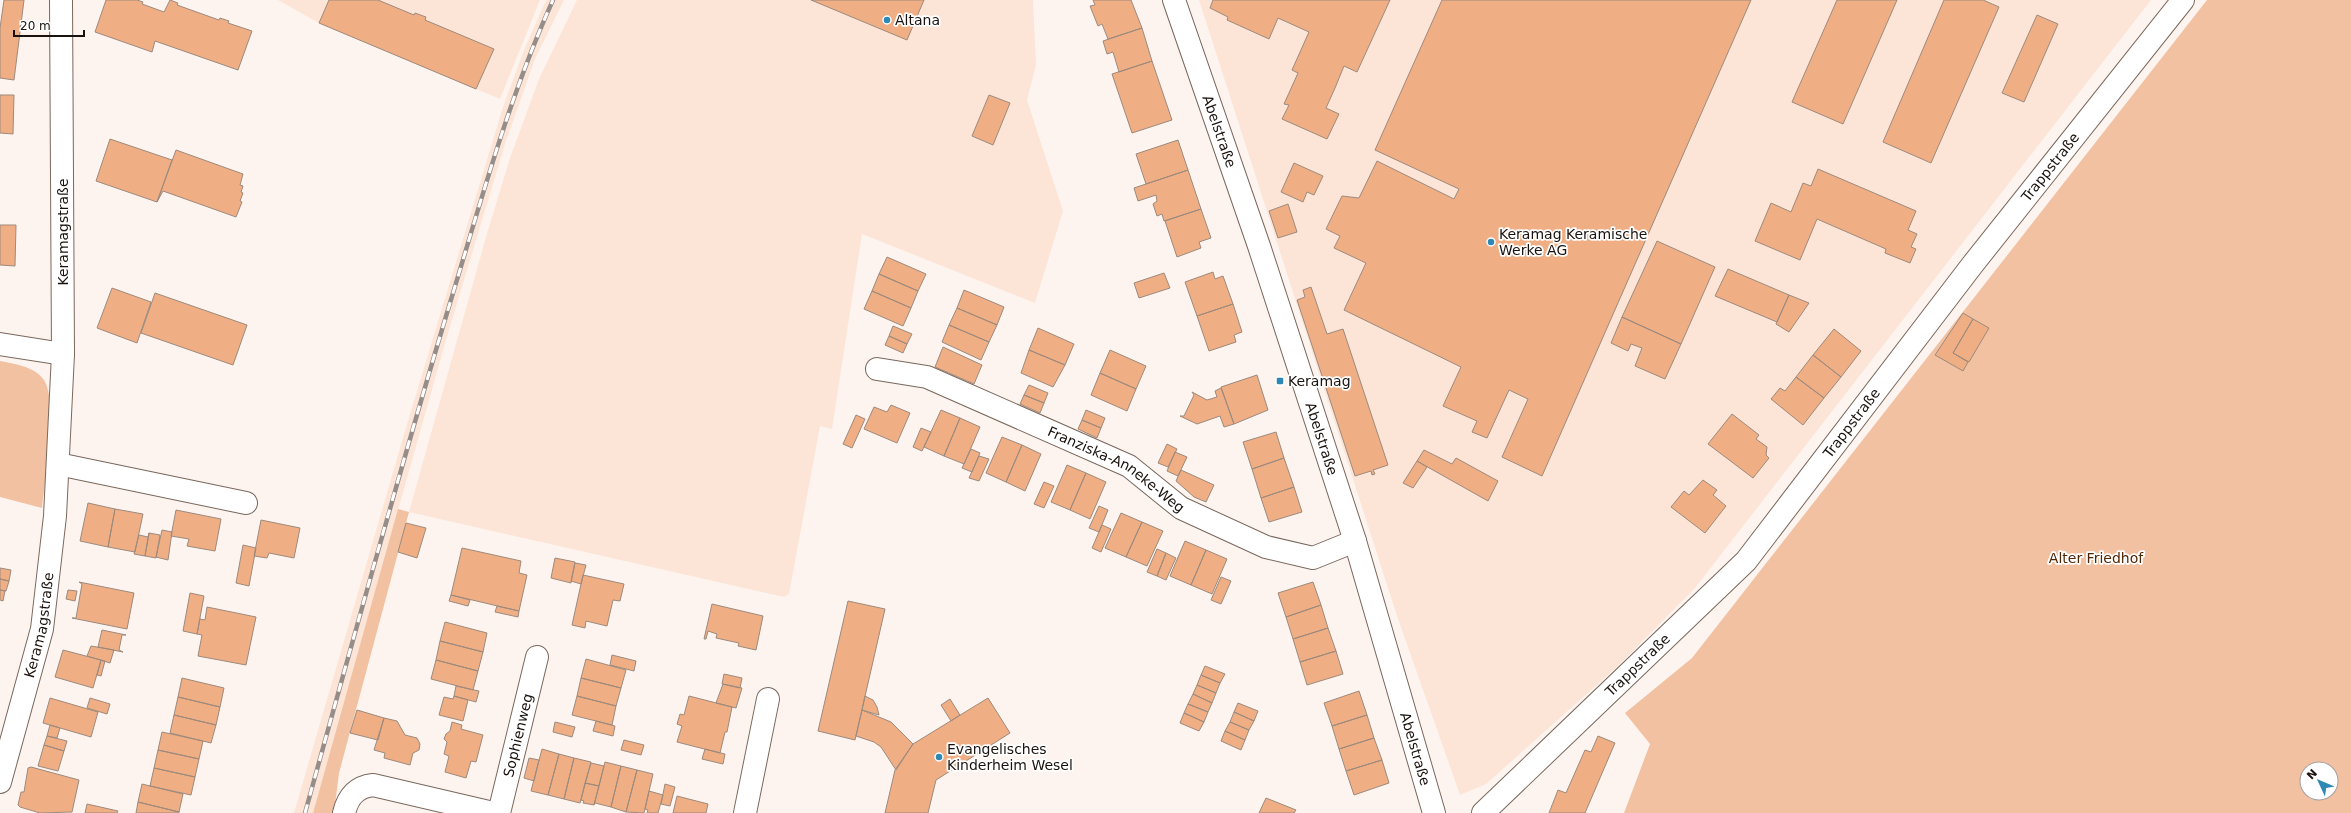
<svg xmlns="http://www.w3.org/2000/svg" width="2351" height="813" font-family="'DejaVu Sans',sans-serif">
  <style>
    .built { fill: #fce5d7 }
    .green { fill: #f1c1a2; fill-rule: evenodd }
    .building { fill: #f0ae84; stroke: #9d8a7d }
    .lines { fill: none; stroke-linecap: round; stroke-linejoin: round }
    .minor-casing { stroke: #7a675c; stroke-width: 24 }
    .minor { stroke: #fff; stroke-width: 22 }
    .rail-casing { stroke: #958d89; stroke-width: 4.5 }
    .rail { stroke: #fff; stroke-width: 3; stroke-dasharray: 9; stroke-linecap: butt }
    .poi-dot { fill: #2e88b5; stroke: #fff; stroke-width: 1.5 }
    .labels { text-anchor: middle; stroke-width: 3.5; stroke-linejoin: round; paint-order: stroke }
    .poi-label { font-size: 14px; fill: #19120e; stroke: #fff; text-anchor: start }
    .street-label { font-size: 14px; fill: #19120e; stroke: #fff }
    .park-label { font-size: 14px; fill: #502705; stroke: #fff }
  </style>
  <rect width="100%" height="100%" fill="#fdf4ef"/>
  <path class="built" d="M278 0H540L500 99 319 23Z
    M546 0H564L535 59 505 144 445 343 313 813H294L407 424 503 107 524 50Z
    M577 0H1033L1036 65 1027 100 1063 211 1035 303 862 234 832 429 820 426 789 594 784 597 409 512 486 237 510 158 539 79Z
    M1199 0H2151L1695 588 1618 666 1486 784 1460 795 1397 616Z"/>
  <path class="green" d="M2207 0H2351V813H1624L1650 744 1625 713 1692 658ZM2307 769H2331V793H2307Z
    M0 361C15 364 34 366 44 380 58 401 45 481 42 508L0 497Z
    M398 509 409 512 339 773 334 813H313Z"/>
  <path class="building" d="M4 0H24L14 80 0 78V28Z
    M106 0H137L143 2 142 4 164 12 170 0 178 3 177 5 219 20 220 18 229 21 228 23 252 31 238 70 155 41 152 52 95 32Z
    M329 0H378L414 15 415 13 426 17 425 20 494 49 476 89 319 23Z
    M811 0H924L907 40Z
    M1093 0H1131L1142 28 1108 39 1102 24 1098 26 1090 6 1095 5Z
    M1213 0H1390L1357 72 1344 66 1335 88 1326 108 1339 114 1327 139 1282 119 1289 105 1284 104 1298 73 1292 70 1309 32 1278 18 1269 39 1227 20 1228 17 1210 8Z
    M1442 0H1751L1542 476 1502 457 1528 399 1509 390 1487 438 1472 432 1477 421 1443 406 1461 367 1344 310 1366 263 1334 248 1340 236 1326 229 1342 196 1359 198 1377 161 1454 199 1459 189 1375 150Z
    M1837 0H1897L1843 124 1792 102Z
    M1944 0H1983L1999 7 1931 163 1883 142Z
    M2037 15 2058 24 2024 102 2002 93Z
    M1142 28 1152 61 1119 72 1113 52 1107 54 1103 41Z
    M1152 61 1172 120 1132 133 1112 74Z
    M0 95H14L13 134 0 133Z
    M989 95 1010 103 993 145 972 136Z
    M110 139 172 160 157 202 96 181Z
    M1178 140 1188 170 1146 184 1136 154Z
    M176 150 243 174 240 185 243 186 241 192 243 193 240 201 242 202 236 217 163 191 157 202Z
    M1294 163 1323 176 1314 195 1307 192 1303 202 1281 192Z
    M1818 169 1916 211 1908 230 1917 234 1911 247 1916 249 1910 263 1885 253 1886 249 1817 219 1800 260 1755 241 1771 203 1791 212 1803 183 1811 186Z
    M1188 170 1201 209 1164 221 1162 214 1157 216 1153 204 1157 201 1156 195 1138 201 1134 188Z
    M1288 204 1297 232 1278 238 1269 211Z
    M1201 209 1211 238 1199 242 1201 248 1177 257 1165 221Z
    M0 225H16L15 266 0 265Z
    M1657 241 1715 267 1681 344 1622 317Z
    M887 257 926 274 918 291 879 274Z
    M1728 269 1789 295 1777 322 1715 296Z
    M1213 272 1215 279 1223 276 1233 304 1197 316 1185 282Z
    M1164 273 1170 288 1139 298 1134 283Z
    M879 274 918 291 911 308 872 291Z
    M1311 287 1327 334 1343 329 1388 465 1373 470 1375 474 1372 475 1371 471 1355 476 1297 300 1305 297 1303 290Z
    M112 288 151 302 137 343 97 328Z
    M964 290 1004 307 997 325 957 308Z
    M872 291 911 308 903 326 864 309Z
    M155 293 247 325 233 365 141 333Z
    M1789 295 1809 303 1789 332 1776 324Z
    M1233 304 1242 332 1234 335 1236 342 1209 351 1197 316Z
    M957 308 997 325 989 342 949 325Z
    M1963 313 1973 319 1953 353 1968 362 1963 371 1935 355Z
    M1622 317 1681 344 1665 379 1635 366 1642 348 1631 344 1628 351 1611 343Z
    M1973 319 1989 328 1969 362 1953 353Z
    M949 325 989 342 981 360 942 342Z
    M893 326 912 334 907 344 889 336Z
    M1038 328 1074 344 1065 365 1029 350Z
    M1834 329 1861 351 1841 377 1813 355Z
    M889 336 907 344 903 353 885 345Z
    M943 347 982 365 974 384 935 367Z
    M1029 350 1065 365 1053 387 1021 373Z
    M1110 350 1146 366 1136 389 1100 373Z
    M1813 355 1841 377 1824 398 1796 377Z
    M1100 373 1136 389 1127 411 1091 395Z
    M1257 375 1268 410 1234 424 1221 387Z
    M1796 377 1824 398 1803 425 1771 399 1780 388 1785 391Z
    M1029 385 1048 393 1044 403 1024 395Z
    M1221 388 1234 424 1224 427 1220 416 1197 424 1180 416H1184L1194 395 1192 392 1207 400 1217 397 1215 391Z
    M1024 395 1044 403 1040 413 1020 404Z
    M891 405 910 413 897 443 864 429 874 407 887 412Z
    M941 410 960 418 944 456 924 447Z
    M1086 410 1105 418 1101 428 1082 420Z
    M1732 414 1759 435 1756 439 1767 447 1766 455 1769 458 1753 478 1708 444Z
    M856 415 865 419 852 448 843 444Z
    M960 418 980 427 964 464 944 456Z
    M1082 420 1101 428 1097 438 1078 429Z
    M921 428 931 432 922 451 913 447Z
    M1276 432 1284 458 1252 469 1243 442Z
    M1002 437 1022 445 1006 482 986 473Z
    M1167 444 1177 449 1168 467 1158 463Z
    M1022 445 1041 454 1025 491 1006 482Z
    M971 449 980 453 972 472 962 468Z
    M1424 450 1452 464 1456 458 1498 481 1488 501 1417 461Z
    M1175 452 1187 457 1178 476 1167 471Z
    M979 456 989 459 979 481 969 478Z
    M1284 458 1294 487 1261 498 1252 469Z
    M1417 461 1427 467 1413 488 1403 483Z
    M1067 465 1086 473 1070 510 1051 502Z
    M1181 470 1214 485 1206 502 1194 497 1176 481Z
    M1086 473 1106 482 1090 519 1070 510Z
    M1703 480 1717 490 1713 495 1726 506 1705 533 1671 507 1684 491 1689 495Z
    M1044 482 1054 486 1044 508 1034 504Z
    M1294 487 1302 512 1269 522 1261 498Z
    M88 503 115 509 108 547 80 541Z
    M1099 506 1108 510 1099 532 1089 528Z
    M115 509 143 514 135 552 108 547Z
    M176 510 221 519 215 551 187 546 189 539 171 536Z
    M1121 513 1142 522 1126 557 1105 548Z
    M261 520 300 528 294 558 269 553 267 558 254 556Z
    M1142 522 1163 531 1147 566 1126 557Z
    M406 523 426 528 417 558 398 552Z
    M1102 525 1111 529 1101 552 1092 548Z
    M162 530 172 532 168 560 156 557Z
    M149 533 160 535 156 558 145 556Z
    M149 533 145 556 134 554 139 535 148 537Z
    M1185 541 1206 550 1191 585 1170 576Z
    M243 545 256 548 249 586 236 583Z
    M462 548 521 561 519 573 527 575 519 611 451 595Z
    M1157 549 1166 553 1157 576 1147 572Z
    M1206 550 1227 559 1212 594 1191 585Z
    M1166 553 1176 558 1166 580 1157 576Z
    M555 558 575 562 571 583 551 578Z
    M575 563 586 565 581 584 571 581Z
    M0 568 11 570 9 581 0 579Z
    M583 575 624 584 620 601 613 600 607 626 586 621 585 628 572 625Z
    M1221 577 1231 581 1221 604 1211 600Z
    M0 579 9 581 6 591 0 590Z
    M79 582 134 593 127 629 72 618H76L82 584Z
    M1313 582 1321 605 1286 617 1278 593Z
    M0 590 5 591 3 601 0 600Z
    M68 590 77 591 75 601 66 599Z
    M190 593 204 596 197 634 183 631Z
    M451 595 470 600 468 606 449 601Z
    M848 601 885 609 855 740 818 731Z
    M712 604 763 616 756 650 738 646 739 643 716 638 717 634 708 631 706 639H704Z
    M1321 605 1328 628 1293 639 1286 617Z
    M497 606 519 611 518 617 495 612Z
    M207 607 256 617 246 665 198 656 202 635 197 634 200 619 205 620Z
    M445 622 487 633 483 652 440 641Z
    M1328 628 1336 651 1300 662 1293 639Z
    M102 630 126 635H122L119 650 123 652 98 647Z
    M440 641 483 652 478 671 436 660Z
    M91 646 114 650 110 663 87 656Z
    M63 650 101 660 93 688 55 677Z
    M1336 651 1343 674 1307 685 1300 662Z
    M612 655 636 661 634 671 610 665Z
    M586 659 626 670 621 688 581 678Z
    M101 660 105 661 101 676 97 675Z
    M436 660 478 671 473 690 431 679Z
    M1205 666 1225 674 1220 683 1201 675Z
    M724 674 742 678 740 688 722 684Z
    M1201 675 1220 683 1216 693 1197 685Z
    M182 678 224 688 220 707 178 697Z
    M581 678 621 688 616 706 577 696Z
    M723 684 742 688 736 708 716 703Z
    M1197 685 1216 693 1212 703 1193 694Z
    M456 686 479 691 476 702 454 696Z
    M1359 691 1367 715 1332 726 1324 703Z
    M1193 694 1212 703 1208 712 1188 704Z
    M454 696 468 700 463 721 439 715 444 697 453 699Z
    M577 696 616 706 612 725 572 715Z
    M689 696 732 707 727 732H725L720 753 677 742 682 726 677 724 680 714 684 715Z
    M865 696 873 700 877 707 879 715 862 710Z
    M178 697 220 707 216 725 174 715Z
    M50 698 98 712 91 737 43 723Z
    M90 698 110 704 107 714 87 708Z
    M988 698 1010 733 936 780 928 813H885L895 770 913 744Z
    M950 699 960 715 951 721 941 705Z
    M1238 703 1258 711 1254 721 1234 712Z
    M1188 704 1208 712 1204 722 1184 713Z
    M357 710 384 718 378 740 350 733Z
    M862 710 891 722 913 744 896 770 881 747 874 742 856 736Z
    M1234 712 1254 721 1249 730 1230 722Z
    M1184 713 1204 722 1199 731 1180 723Z
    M174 715 216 725 211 743 170 733Z
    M1367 715 1374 738 1339 749 1332 726Z
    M384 718 397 721 405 735 417 738 420 744 419 750 413 753 410 765 384 758 385 753 374 750Z
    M596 721 615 726 613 736 593 731Z
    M452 722 462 725 461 729 483 735 476 762 471 761 466 778 445 772 449 756 444 754 447 742 444 739 446 734 450 731Z
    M555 722 575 727 572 737 553 732Z
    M1230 722 1249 730 1245 740 1225 731Z
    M50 725 60 728 57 738 47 736Z
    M1225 731 1245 740 1241 750 1221 741Z
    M162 732 203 741 199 759 158 750Z
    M47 736 67 741 64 751 44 745Z
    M1598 736 1615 743 1585 813H1549L1558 790 1566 793 1585 750 1591 752Z
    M1374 738 1382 760 1346 771 1339 749Z
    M624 740 644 745 641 755 621 750Z
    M44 745 64 751 58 771 38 766Z
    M542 749 559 754 548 795 531 791Z
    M705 749 725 754 723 764 702 759Z
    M158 750 199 759 195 777 154 768Z
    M559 754 574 758 564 799 548 795Z
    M529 758 539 760 534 781 524 778Z
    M574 758 591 762 580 803 564 799Z
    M1382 760 1389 783 1354 795 1346 771Z
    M605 762 621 766 611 807 595 803 594 805Z
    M591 763 604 766 599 786 585 783Z
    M621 766 637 770 626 812 611 807Z
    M31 767 79 780 72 812 40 813 20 807 18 805 21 792H24L28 768Z
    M154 768 195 777 191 795 150 786Z
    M637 770 653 774 644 813 626 812Z
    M585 783 599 786 594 805 583 803 584 801 581 800Z
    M142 784 183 794 179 812 138 802Z
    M665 784 675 787 670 806 661 804Z
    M649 791 663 795 658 813H647L648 810 645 809Z
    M677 796 708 804 706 813H673Z
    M1266 798 1296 810 1294 813H1259Z
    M138 802 179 812V813H136Z
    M87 804 118 811 117 813H85Z"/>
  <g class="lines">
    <g class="minor-casing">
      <g id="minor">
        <path id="s1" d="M1174 0 1259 246 1355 541 1434 813"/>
        <path d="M0 344 63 354"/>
        <path id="s2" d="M877 369 927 377 1129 466 1181 508 1266 547 1313 558 1355 541"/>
        <path d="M58 464 246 503"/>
        <path id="s3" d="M0 782 42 629 55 516 63 354 61 0"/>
        <path d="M344 813C348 797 356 787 373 785L493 813"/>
        <path id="s4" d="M499 813 537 657"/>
        <path d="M745 813 768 699"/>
        <path id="s5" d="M1483 813 1746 561 1973 264 2183 0"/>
      </g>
    </g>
    <use href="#minor" class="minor"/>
    <g class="rail-casing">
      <path id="rail" d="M305 813C352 643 399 472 450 303 481 201 509 97 553 0"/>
    </g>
    <use href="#rail" class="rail"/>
  </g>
  <g class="poi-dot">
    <circle cx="887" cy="20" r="4"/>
    <circle cx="1491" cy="242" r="4"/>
    <rect x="1276" y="377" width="8" height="8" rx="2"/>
    <circle cx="939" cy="757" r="4"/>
  </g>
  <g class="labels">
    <g class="poi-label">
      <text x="895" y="25">Altana</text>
      <text x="1499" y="239">Keramag Keramische<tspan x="1499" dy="16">Werke AG</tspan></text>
      <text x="1288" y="386">Keramag</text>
      <text x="947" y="754">Evangelisches<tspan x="947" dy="16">Kinderheim Wesel</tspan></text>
    </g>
    <g class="street-label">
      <text dy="5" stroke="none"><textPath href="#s1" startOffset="139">Abelstraße</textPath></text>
      <text dy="5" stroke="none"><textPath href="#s5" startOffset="862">Trappstraße</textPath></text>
      <text transform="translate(63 232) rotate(-90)" y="5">Keramagstraße</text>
      <text dy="5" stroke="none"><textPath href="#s5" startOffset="538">Trappstraße</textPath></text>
      <text dy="5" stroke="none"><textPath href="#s1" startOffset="463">Abelstraße</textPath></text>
      <text dy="5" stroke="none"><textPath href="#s2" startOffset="262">Franziska-Anneke-Weg</textPath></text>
      <text dy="5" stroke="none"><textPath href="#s3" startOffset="162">Keramagstraße</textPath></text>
      <text dy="5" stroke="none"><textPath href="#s5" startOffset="214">Trappstraße</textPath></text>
      <text dy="5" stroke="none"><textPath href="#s4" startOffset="80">Sophienweg</textPath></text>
      <text dy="5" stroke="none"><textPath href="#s1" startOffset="787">Abelstraße</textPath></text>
    </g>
    <g class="park-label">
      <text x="2096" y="563">Alter Friedhof</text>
    </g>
  </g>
  <g transform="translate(2319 781) rotate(314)"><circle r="19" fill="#ffffff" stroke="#a3a09f"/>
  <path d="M0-3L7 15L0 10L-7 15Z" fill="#2e88b5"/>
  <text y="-6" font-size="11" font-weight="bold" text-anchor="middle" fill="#19120e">N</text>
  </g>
  <path d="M14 30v6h70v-6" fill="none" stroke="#19120e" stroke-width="2"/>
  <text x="20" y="30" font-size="12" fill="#19120e" stroke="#ffffff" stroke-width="3" paint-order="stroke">20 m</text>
</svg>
